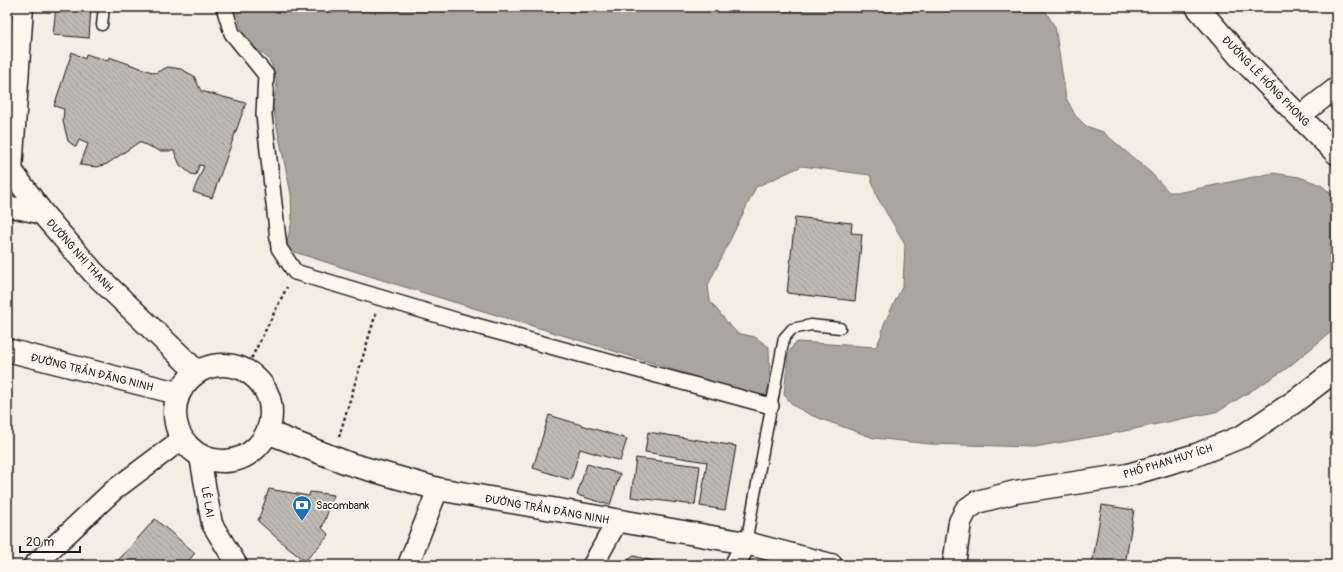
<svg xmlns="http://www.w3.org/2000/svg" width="1343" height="572" font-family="Pangolin,sans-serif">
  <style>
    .water { fill: #a9a6a0; stroke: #716f6b }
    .building { fill: url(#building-back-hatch); stroke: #1c1c1c }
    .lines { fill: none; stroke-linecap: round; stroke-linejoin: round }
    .service-casing { stroke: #1c1c1c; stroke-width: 13 }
    .pedestrian-casing { stroke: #1c1c1c; stroke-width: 18 }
    .minor-casing { stroke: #1c1c1c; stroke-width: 23 }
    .tertiary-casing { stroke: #1c1c1c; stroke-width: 25 }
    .primary-casing { stroke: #1c1c1c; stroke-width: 25 }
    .path { stroke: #1c1c1c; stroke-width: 2.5; stroke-dasharray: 3 3; stroke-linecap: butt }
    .service { stroke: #fbf7ec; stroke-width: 10 }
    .pedestrian { stroke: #fbf7ec; stroke-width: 15 }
    .minor { stroke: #fbf7ec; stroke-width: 20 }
    .tertiary { stroke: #fbf7ec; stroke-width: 22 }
    .primary { stroke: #fbf7ec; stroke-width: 22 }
    .labels { text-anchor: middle; stroke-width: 3.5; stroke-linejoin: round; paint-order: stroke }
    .street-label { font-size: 11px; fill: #1c1c1c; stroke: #fbf7ec }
    .poi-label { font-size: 11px; fill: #1c1c1c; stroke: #fbf7ec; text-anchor: start }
  </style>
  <defs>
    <pattern id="building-back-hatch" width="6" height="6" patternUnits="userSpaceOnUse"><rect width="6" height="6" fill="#bdbab1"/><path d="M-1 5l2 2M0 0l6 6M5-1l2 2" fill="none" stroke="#a29f98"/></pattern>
  </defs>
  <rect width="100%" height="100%" fill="#f2eee4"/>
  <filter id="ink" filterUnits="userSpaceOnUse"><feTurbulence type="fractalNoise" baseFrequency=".025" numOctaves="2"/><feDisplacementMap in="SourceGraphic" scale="8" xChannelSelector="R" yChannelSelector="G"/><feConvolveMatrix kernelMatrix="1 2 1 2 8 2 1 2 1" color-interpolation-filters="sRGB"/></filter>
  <g filter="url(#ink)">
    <path class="water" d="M235 7H1043L1055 27 1066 98 1075 115 1086 126 1103 132 1151 173 1169 192H1182L1273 173 1299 177 1321 185 1336 198V328L1286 369 1219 411 1115 433 1034 447 930 444 874 438 813 416 794 406 784 395 788 355 794 344 798 342 876 347 881 336 884 324 903 285 905 245 901 237 877 197 870 175 802 166 756 187 708 285 710 301 726 321 737 333 755 337 769 347 770 384 764 399C605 346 444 301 285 249L292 221 291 194 272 103 277 89 275 72 268 58 245 40Z"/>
    <path class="building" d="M56 7H91L89 38 53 35Z
      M72 52 85 59 86 54 108 61 109 57 155 73 168 67 181 69 194 76 201 91 246 103 212 198 193 192 204 166 199 165 196 175 191 174 180 165 174 151H160L139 142 107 164 97 167 80 165 88 144 79 140 76 147 68 141 63 121 64 109 54 106Z
      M795 217 852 223 851 233 862 234 855 301 787 293Z
      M549 415 627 439 620 461 580 449 571 480 533 468Z
      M648 432 736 446 725 510 700 506 707 462 645 452Z
      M636 458 700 466 695 505 631 497Z
      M587 464 620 474 610 505 577 495Z
      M269 489 309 496 310 492 334 495 322 528 329 535 305 561 288 548 258 521Z
      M1102 505 1134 510 1125 565H1092Z
      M155 519 195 553 185 565H114Z
      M634 556 668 565H620Z
      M82 559 89 565H77Z"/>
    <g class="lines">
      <g class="service-casing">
        <path id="service" d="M102 25 104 7
          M746 543 784 338 792 329 811 325 840 328"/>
      </g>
      <g class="pedestrian-casing">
        <path id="pedestrian" d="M224 7 232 33 266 75 264 115 279 248 295 272 458 321 771 406"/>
      </g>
      <g class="minor-casing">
        <path id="minor" d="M1300 116 1336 88
          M12 171 23 7
          M7 206 43 214
          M200 457 212 524 237 565
          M34 565 114 490 182 439
          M408 565 438 489
          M593 565 617 521
          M735 565 746 543"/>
      </g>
      <g class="tertiary-casing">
        <path id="tertiary" d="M1197 7 1241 58 1336 153
          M7 165 43 214 93 272 197 372
          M954 565 960 522 966 510 977 502 1015 492 1128 475 1196 455 1243 436 1294 402 1336 370"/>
      </g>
      <g class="primary-casing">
        <path id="primary" d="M7 350 177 393
          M175 413a48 48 0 1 1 96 0a48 48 0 1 1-96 0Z
          M267 432 350 464 438 489 746 543 831 565"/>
      </g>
      <path class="path" d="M246 369 287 287
        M339 437 376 313"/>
      <use href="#service" class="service"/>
      <use href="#pedestrian" class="pedestrian"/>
      <use href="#minor" class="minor"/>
      <use href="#tertiary" class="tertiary"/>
      <use href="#primary" class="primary"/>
    </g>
  </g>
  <defs>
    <g id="bank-pin" transform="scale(1)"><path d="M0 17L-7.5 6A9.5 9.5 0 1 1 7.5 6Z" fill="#1f6fb2" stroke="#fbf7ec"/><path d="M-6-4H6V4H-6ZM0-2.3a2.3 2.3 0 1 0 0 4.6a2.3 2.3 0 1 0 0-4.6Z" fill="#fff"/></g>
  </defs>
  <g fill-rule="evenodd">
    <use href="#bank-pin" x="302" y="505"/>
  </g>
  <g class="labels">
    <g class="street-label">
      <text transform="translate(1266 81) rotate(46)" y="4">ĐƯỜNG LÊ HỒNG PHONG</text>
      <text transform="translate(80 255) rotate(48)" y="4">ĐƯỜNG NHỊ THANH</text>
      <text transform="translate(92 372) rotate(14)" y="4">ĐƯỜNG TRẦN ĐĂNG NINH</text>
      <text transform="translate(1168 461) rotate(-17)" y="4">PHỐ PHAN HUY ÍCH</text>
      <text transform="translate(208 502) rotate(80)" y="4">LÊ LAI</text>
      <text transform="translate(547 509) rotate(10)" y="4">ĐƯỜNG TRẦN ĐĂNG NINH</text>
    </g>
    <g class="poi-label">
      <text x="316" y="509">Sacombank</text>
    </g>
  </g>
  <rect width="1343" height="572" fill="none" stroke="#fbf7ec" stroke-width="24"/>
  <rect x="12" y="12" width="1319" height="548" fill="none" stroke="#1c1c1c" stroke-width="1.5" filter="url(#ink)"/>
  <path d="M20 546v6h60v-6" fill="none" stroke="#1c1c1c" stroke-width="2"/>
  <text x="26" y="546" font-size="12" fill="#1c1c1c" stroke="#fbf7ec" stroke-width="3" paint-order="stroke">20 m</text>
</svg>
